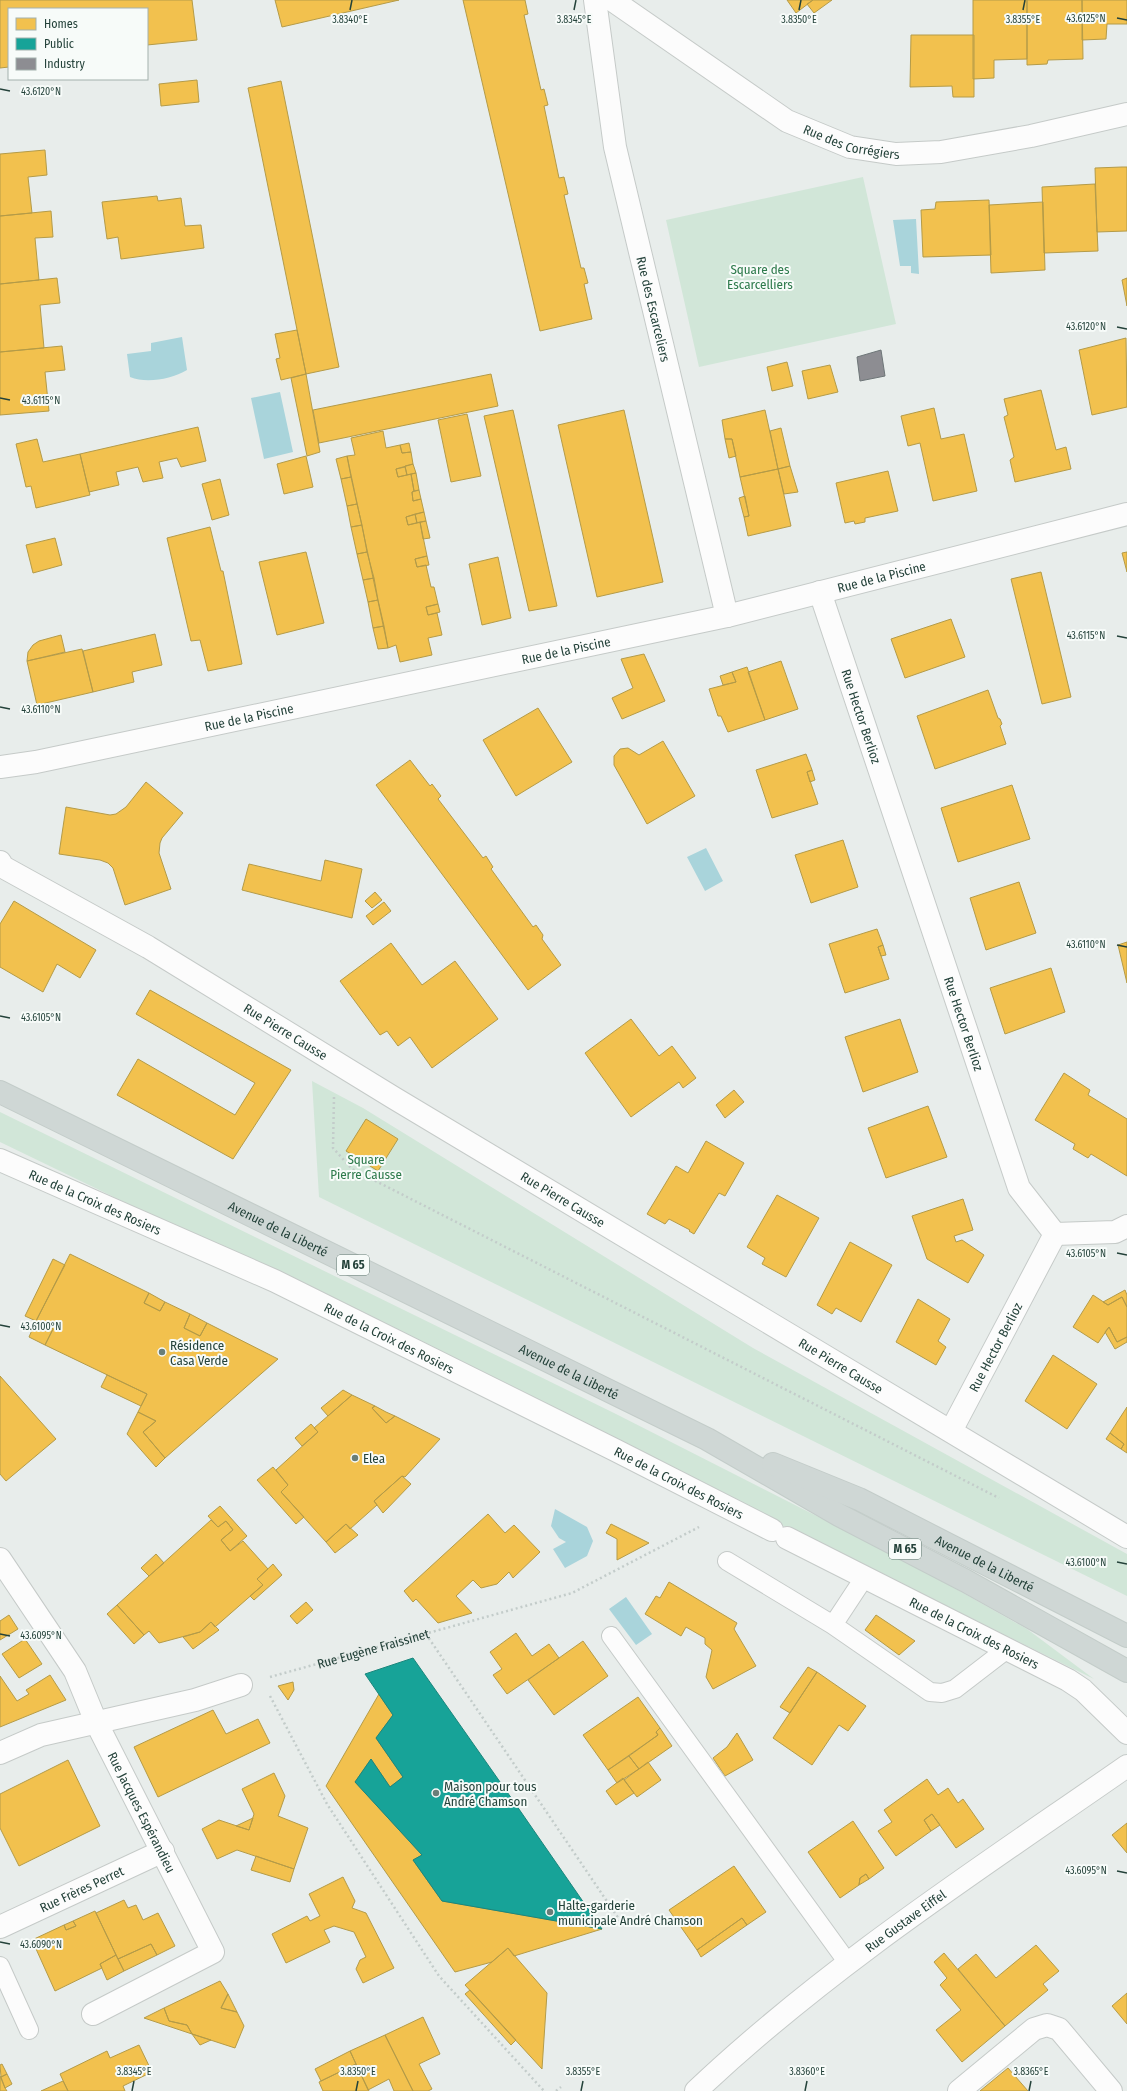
<svg xmlns="http://www.w3.org/2000/svg" width="1127" height="2091" font-family="'Fira Sans Condensed',sans-serif">
  <style>
    .green { fill: #d1e6d8 }
    .water { fill: #a9d4db }
    .homes { fill: #f2c14e; stroke: #b49b48 }
    .public { fill: #17a398; stroke: #1b867c }
    .industry { fill: #8d8d92; stroke: #6e7678 }
    .lines { fill: none; stroke-linecap: round; stroke-linejoin: round }
    .lane-casing { stroke: #c5cac8; stroke-width: 20 }
    .street-casing { stroke: #c5cac8; stroke-width: 24 }
    .primary-casing { stroke: #c3ccc9; stroke-width: 24 }
    .path { stroke: #c3ccca; stroke-width: 2.5; stroke-dasharray: 2 3; stroke-linecap: butt }
    .lane { stroke: #fcfcfc; stroke-width: 18 }
    .street { stroke: #fcfcfc; stroke-width: 22 }
    .primary { stroke: #cfd7d5; stroke-width: 22 }
    .ticks { fill: none; stroke: #24423a; stroke-width: 1.5 }
    .poi-dot { fill: #697e78; stroke: #f7fbf9; stroke-width: 1.5 }
    .labels { text-anchor: middle; stroke-width: 4; stroke-linejoin: round; paint-order: stroke }
    .shield { fill: #f7fbf9; stroke: #637a73; stroke-width: 1 }
    .shield-label { font-size: 12px; font-weight: bold; fill: #24423a }
    .street-label { font-size: 13px; fill: #24423a; stroke: #f7fbf9 }
    .park-label { font-size: 13px; fill: #2d7a4b; stroke: #f7fbf9 }
    .poi-label { font-size: 13px; fill: #24423a; stroke: #f7fbf9; text-anchor: start }
    .ticks-label { font-size: 10px; text-anchor: middle; fill: #24423a; stroke: #f7fbf9; stroke-width: 4; stroke-linejoin: round; paint-order: stroke }
  </style>
  <rect width="100%" height="100%" fill="#e8edeb"/>
  <path class="green" d="M863 177 896 324 699 367 666 220Z
    M312 1081 363 1108 753 1348 1127 1554V1596L319 1197Z
    M0 1112 616 1414 919 1568 1027 1629 1094 1679 271 1273 0 1142Z"/>
  <path class="water" d="M916 219 919 274 911 273V266H900L893 220Z
    M182 337 187 370C171 379 147 384 130 377L127 354 151 351V343Z
    M280 392 293 452 264 459 251 398Z
    M706 848 723 881 705 891 687 857Z
    M555 1509 587 1527 593 1541 587 1556 565 1568 553 1549 566 1542 559 1538 551 1526Z
    M626 1597 652 1634 636 1645 609 1609Z"/>
  <path class="homes" d="M0 0H192L197 40 147 45V9H9V67L0 68Z
    M275 0H399L282 27Z
    M463 0H525L528 14 524 15 541 90 544 89 548 105 544 106 559 178 564 177 568 194 564 195 581 268H584L588 283 584 284 592 319 540 331Z
    M787 0H813L796 13Z
    M813 0H832L814 13 807 4Z
    M973 0H1027V59L994 60V78L973 79Z
    M1027 0H1082L1083 59 1048 60 1047 64 1027 65Z
    M1082 0H1127V24H1107L1106 39 1082 40Z
    M911 35H974V97H953L952 86 910 87Z
    M197 80 199 102 161 106 159 84Z
    M281 81 339 367 306 374 248 88Z
    M45 150 47 175 28 177 32 213 0 216V154Z
    M1122 167H1127V231L1097 232 1095 168Z
    M1095 184 1098 251 1044 253 1042 187Z
    M157 196 158 201 181 198 185 226 201 225 204 248 121 259 118 237 107 239 102 202Z
    M989 200 991 255 923 257 921 210 935 209 936 202Z
    M1043 202 1045 270 991 273 989 205Z
    M51 211 53 237 35 238 39 280 0 284V216Z
    M57 278 60 303 40 305 44 348 0 352V284Z
    M1127 278V306L1122 280Z
    M297 330 306 374 281 380 276 359 280 358 275 334Z
    M1126 338 1127 407 1092 415 1079 350Z
    M62 346 65 370 45 372 49 411 0 415V352Z
    M787 362 793 386 772 391 767 367Z
    M830 365 838 392 808 399 802 371Z
    M306 374 320 452 307 456 291 378Z
    M491 374 498 406 319 443 313 410Z
    M1041 390 1056 450 1066 447 1071 469 1015 482 1010 460 1014 457 1004 417 1008 415 1004 399Z
    M934 408 941 439 964 434 977 491 933 501 920 443 908 446 901 416Z
    M513 410 557 606 529 611 484 416Z
    M624 410 663 582 597 597 558 425Z
    M765 410 778 469 740 477 732 439H725L722 420Z
    M467 414 481 476 451 482 438 420Z
    M198 427 206 461 181 467 177 458 159 462 163 478 143 482 138 467 116 472 119 485 89 492 80 454Z
    M781 428 790 466 778 469 770 431Z
    M383 431 386 448 400 445 402 453 411 452 413 464 396 469 398 477 411 474 414 491 412 492 413 501 421 499 424 512 406 517 408 525 420 522 427 556 415 559 417 567 426 565 431 587H434L438 604 426 607 428 615 437 613 442 635 428 638 432 655 400 662 396 645 388 648 347 456 355 455 351 438Z
    M37 439 43 462 80 454 90 495 36 508 31 486 26 487 16 444Z
    M725 439H732L736 456 729 458Z
    M409 443 411 452 402 453 400 445Z
    M306 456 313 487 284 494 277 464Z
    M347 456 351 477 341 479 336 459Z
    M413 464 416 473 407 475 405 466Z
    M790 466 798 492 784 494 778 469Z
    M405 467 407 475 398 477 396 469Z
    M778 469 791 526 748 536 744 517 749 516 740 477Z
    M888 471 898 511 865 518V522L855 524 854 521 845 523 836 483Z
    M416 473 419 490 414 491 411 474Z
    M351 477 357 504 347 506 341 479Z
    M220 479 229 515 212 520 202 484Z
    M419 490 421 499 413 501 412 492Z
    M745 496 749 516 744 517 739 498Z
    M357 504 362 525 351 527 347 506Z
    M424 512 426 521 417 523 415 514Z
    M415 514 417 523 408 525 406 517Z
    M426 521 430 538 423 539 420 522Z
    M362 525 367 552 357 554 351 527Z
    M210 527 221 571H223L242 664 208 671 200 640 191 641 167 538Z
    M55 538 62 565 33 573 26 545Z
    M306 552 324 623 277 635 259 562Z
    M367 552 374 578 363 580 357 554Z
    M1127 552V572L1122 553Z
    M427 556 429 565 417 567 415 559Z
    M498 557 511 618 482 625 469 564Z
    M1041 572 1071 697 1042 704 1011 579Z
    M374 578 378 600 368 602 363 580Z
    M378 600 384 626 373 628 368 602Z
    M438 604 440 612 428 615 426 607Z
    M951 619 965 657 905 678 891 639Z
    M384 626 388 648 378 649 373 628Z
    M155 634 162 665 132 672 134 682 93 692 83 651Z
    M61 635 65 652 27 661 28 652 33 645 39 641Z
    M82 649 93 692 37 705 27 661Z
    M644 654 665 701 622 719 612 698 633 688 621 659Z
    M781 661 798 709 765 720 748 672Z
    M747 667 765 720 728 732 721 716H718L709 689 736 682 732 672Z
    M732 672 736 682 723 685 720 676Z
    M988 690 998 718 1000 719 1002 724 1000 726 1006 744 935 769 917 716Z
    M538 708 572 762 516 796 483 740Z
    M663 741 695 796 647 824 614 765V756L620 749 628 748 639 755Z
    M806 754 812 770 807 772 818 804 772 818 756 770Z
    M410 760 430 786 432 784 441 796 438 799 483 858 486 856 493 867 491 869 533 927 536 925 543 935 542 939 561 965 528 990 376 785Z
    M812 770 815 780 810 782 807 772Z
    M146 782 183 813 162 838 160 843 159 853 171 889 125 905 113 868 108 863 100 860 59 854 66 807 110 815 116 814 126 807Z
    M1012 785 1030 839 958 862 941 808Z
    M843 840 858 887 811 903 795 855Z
    M325 860 362 869 352 918 242 890 249 864 321 881Z
    M1019 882 1036 933 986 950 970 898Z
    M375 892 382 900 372 908 365 901Z
    M14 901 96 950 80 978 57 964 43 992 0 967V924Z
    M384 902 391 911 373 925 366 916Z
    M877 929 883 945 878 947 889 979 845 993 829 944Z
    M1127 942V983L1118 945Z
    M391 943 422 985 455 961 498 1019 432 1068 410 1037 398 1046 387 1031 380 1035 340 981Z
    M883 945 886 955 881 956 878 947Z
    M1051 968 1065 1012 1005 1034 990 988Z
    M150 990 291 1070 233 1159 117 1095 138 1059 235 1115 255 1083 136 1014Z
    M631 1019 659 1056 672 1046 696 1078 683 1088 679 1082 631 1117 585 1053Z
    M900 1019 918 1072 863 1092 845 1037Z
    M1064 1073 1090 1090 1088 1095 1127 1119V1176L1091 1154 1088 1158 1073 1149 1075 1144 1035 1120Z
    M734 1090 744 1102 725 1118 716 1105Z
    M928 1106 947 1157 886 1178 868 1128Z
    M366 1119 398 1139 378 1171 346 1151Z
    M706 1141 744 1163 725 1196 719 1193 694 1234 689 1231 690 1230 669 1219 665 1224 647 1214 676 1166 688 1173Z
    M777 1195 819 1218 786 1277 762 1264 765 1258 747 1247Z
    M963 1199 973 1230 954 1236 956 1242 962 1240 984 1255 968 1283 927 1259 912 1216Z
    M850 1242 892 1265 861 1322 836 1308 832 1314 817 1305Z
    M70 1254 149 1293 144 1303 160 1311 165 1302 190 1314 184 1328 200 1336 207 1323 278 1359 165 1458 143 1432 156 1421 138 1412 147 1394 45 1345 53 1329 36 1321Z
    M53 1259 65 1265 36 1321 25 1316Z
    M1125 1290 1127 1295V1307L1122 1297 1108 1305 1103 1302Z
    M149 1293 165 1302 160 1311 144 1303Z
    M1093 1295 1108 1305 1122 1297 1127 1307V1337L1117 1342 1109 1327 1098 1343 1073 1327Z
    M918 1299 950 1319 938 1341 946 1347 936 1365 896 1342Z
    M190 1314 207 1323 200 1336 184 1328Z
    M36 1321 53 1329 45 1345 29 1337Z
    M1109 1327 1117 1342 1127 1337V1342L1115 1349 1105 1332Z
    M1053 1355 1097 1384 1067 1429 1025 1401Z
    M107 1375 147 1394 141 1406 101 1387Z
    M0 1376 56 1439 6 1481 0 1474Z
    M343 1390 352 1395 328 1416 321 1408Z
    M352 1395 375 1406 372 1408 386 1423 395 1416 440 1439 405 1477 402 1476 374 1501 377 1505 350 1529 346 1524 326 1542 281 1492 288 1485 276 1470 318 1432 314 1428Z
    M375 1406 386 1412 395 1416 386 1423 372 1408Z
    M1127 1407V1453L1121 1449 1124 1444 1110 1433Z
    M138 1412 156 1421 143 1432 165 1458 156 1467 127 1434Z
    M311 1424 318 1432 302 1446 295 1438Z
    M1110 1433 1124 1444 1121 1449 1106 1439Z
    M273 1467 288 1485 281 1492 304 1517 296 1524 257 1480Z
    M402 1476 411 1484 383 1513 374 1501Z
    M220 1506 247 1536 230 1551 221 1540 233 1530 226 1521 218 1527 208 1516Z
    M488 1514 505 1533 514 1525 540 1552 513 1578 509 1572 497 1584 481 1588 473 1580 456 1596 472 1613 438 1623 416 1599 413 1602 404 1591Z
    M211 1520 218 1527 226 1521 233 1530 221 1540 230 1551 243 1541 268 1569 257 1579 263 1585 215 1627 211 1622 200 1632 159 1643 149 1631 144 1635 117 1605Z
    M346 1524 358 1535 335 1553 326 1542Z
    M611 1524 649 1543 617 1560V1539L606 1533Z
    M156 1554 164 1563 149 1576 141 1568Z
    M273 1564 282 1575 254 1600 250 1596 263 1585 257 1579Z
    M669 1582 737 1623 734 1629 756 1666 713 1689 706 1677 712 1650 705 1644V1638L686 1627 681 1636 645 1614 656 1596 660 1598Z
    M306 1602 313 1610 297 1624 290 1616Z
    M117 1605 144 1635 134 1644 107 1614Z
    M9 1615 18 1629 0 1640V1621Z
    M876 1615 915 1641 899 1655 865 1630Z
    M211 1622 219 1630 193 1649 183 1637 200 1632Z
    M516 1633 532 1656 549 1644 559 1658 507 1694 493 1675 502 1669 490 1652Z
    M25 1639 42 1664 19 1678 2 1654Z
    M583 1641 608 1676 554 1715 528 1680Z
    M808 1667 817 1672 790 1713 780 1707Z
    M817 1672 866 1706 848 1731 839 1725 812 1765 773 1738Z
    M50 1675 66 1700 0 1727V1676L17 1701 29 1694 26 1690Z
    M293 1682 294 1690 288 1700 278 1686Z
    M379 1694 393 1715 376 1738 403 1777 390 1787 371 1759 355 1782 422 1855 413 1860 442 1901 602 1929 514 1956 508 1948 492 1962 455 1972 326 1786Z
    M638 1697 660 1728 656 1732 658 1735 608 1770 583 1735Z
    M213 1710 226 1734 258 1719 270 1743 158 1797 134 1747Z
    M660 1728 672 1746 639 1769 629 1756 658 1735 656 1732Z
    M737 1733 753 1760 725 1776 713 1758 727 1747Z
    M629 1756 639 1769 617 1783 608 1770Z
    M68 1760 100 1826 19 1866 0 1828V1794Z
    M648 1762 661 1780 637 1797 624 1780Z
    M274 1773 285 1796 278 1816 308 1828 294 1869 237 1850 217 1859 202 1829 219 1820 249 1830 254 1814 242 1789Z
    M623 1778 634 1793 616 1805 606 1791Z
    M927 1779 938 1795 948 1788 958 1803 963 1799 984 1829 956 1848 932 1814 924 1820 931 1831 896 1856 878 1831 892 1822 884 1810Z
    M932 1814 940 1825 931 1831 924 1820Z
    M253 1818 249 1830 236 1826Z
    M853 1821 884 1868 869 1879 866 1874 860 1878 859 1885 840 1898 808 1852Z
    M1127 1823V1853L1112 1835Z
    M256 1856 294 1869 290 1882 251 1870Z
    M734 1866 766 1912 747 1925 742 1918 697 1950 669 1910Z
    M866 1874 869 1879 859 1885 860 1878Z
    M343 1877 355 1901 352 1908 366 1913 394 1968 363 1983 356 1969 360 1960 366 1957 354 1932 334 1926 324 1930 330 1942 286 1963 272 1934 307 1916 310 1921 320 1916 309 1894Z
    M124 1900 128 1908 136 1905 143 1920 158 1913 175 1946 157 1955 151 1944 118 1959 96 1913Z
    M95 1911 116 1955 100 1964 102 1968 55 1991 32 1940 64 1925 66 1930 76 1926 73 1921Z
    M742 1918 747 1925 701 1957 697 1950Z
    M73 1921 76 1926 66 1930 64 1925Z
    M151 1944 157 1955 124 1971 118 1959Z
    M1036 1945 1059 1971 1043 1984 1048 1990 1005 2026 958 1969 976 1954 996 1978Z
    M508 1948 547 1993 542 2069 465 1985Z
    M944 1953 1005 2026 962 2062 936 2030 961 2010 940 1985 947 1978 934 1962Z
    M116 1955 124 1971 107 1980 100 1964Z
    M220 1981 228 1994 221 2008 237 2012 244 2026 235 2048 192 2034 187 2025 169 2021 164 2008Z
    M470 1990 516 2040 511 2045 465 1994Z
    M1127 1993V2024L1112 2006Z
    M228 1994 237 2012 221 2008Z
    M164 2008 169 2021 187 2025 192 2034 144 2018Z
    M423 2017 440 2054 419 2064 432 2089 428 2091H413L385 2035Z
    M192 2034 211 2040 200 2045Z
    M385 2035 413 2091H394L389 2079 368 2090 350 2051Z
    M139 2045 152 2072 123 2086 125 2091H68L60 2074 107 2051 110 2058Z
    M350 2051 356 2064 321 2081 315 2069Z
    M2 2064 7 2074 1 2077 0 2065Z
    M356 2064 369 2091H323L319 2082Z
    M1008 2068 1028 2091H980Z
    M7 2074 12 2084 5 2088 1 2077Z
    M0 2076 5 2088 7 2091H0Z
    M63 2081 68 2091H41Z"/>
  <path class="public" d="M413 1658 512 1799 602 1929 442 1901 413 1860 422 1855 355 1782 371 1759 390 1787 403 1777 376 1738 393 1715 365 1674Z"/>
  <path class="industry" d="M881 350 885 376 860 381 857 357Z"/>
  <g class="lines">
    <g class="lane-casing">
      <path id="lane" d="M727 1561 833 1625 930 1692 942 1693 955 1689 1007 1649
        M833 1625 864 1578
        M611 1636 848 1963
        M0 1966 29 2030"/>
    </g>
    <g class="street-casing">
      <g id="street">
        <path id="s2" d="M595 0 615 147 727 616"/>
        <path id="s3" d="M612 0 787 121 850 147 896 154 941 152 1031 136 1127 114"/>
        <path id="s4" d="M820 592 1019 1188 1055 1234"/>
        <path id="s5" d="M0 767 36 762 727 616 1127 514"/>
        <path id="s6" d="M0 862 3 867 148 947 394 1098 1127 1537"/>
        <path id="s7" d="M0 1160 275 1281 615 1450 772 1530"/>
        <path d="M1055 1234 1115 1232 1127 1226"/>
        <path id="s8" d="M951 1431 1055 1234"/>
        <path id="s9" d="M787 1538 1068 1680 1083 1690 1127 1733"/>
        <path id="s10" d="M0 1559 75 1671 96 1722 213 1952 93 2014"/>
        <path d="M0 1753 41 1735 195 1700 241 1685"/>
        <path id="s11" d="M0 1927 163 1851"/>
        <path id="s12" d="M696 2091C827 1967 979 1869 1127 1766"/>
        <path d="M959 2091 1034 2029 1047 2025 1059 2029 1111 2091"/>
      </g>
    </g>
    <g class="primary-casing">
      <g id="primary">
        <path id="s13" d="M0 1092 707 1439 839 1515 966 1581 1127 1671"/>
        <path id="s14" d="M773 1464 859 1499 1127 1636"/>
      </g>
    </g>
    <g class="path">
      <path d="M334 1097 333 1148 352 1169 999 1498"/>
      <path d="M426 1634 621 1922"/>
      <path id="s1" d="M270 1677 572 1593 699 1527"/>
      <path d="M270 1696 327 1804 439 1976 544 2091"/>
      <path d="M556 2091 561 2087"/>
    </g>
    <use href="#lane" class="lane"/>
    <use href="#street" class="street"/>
    <use href="#primary" class="primary"/>
  </g>
  <path class="ticks" d="M350 10 352 0M574 10 576 0M799 10 801 0M1023 10 1025 0M1117 18 1127 20M0 89 10 91M1117 327 1127 329M0 398 10 400M1117 636 1127 638M0 707 10 709M1117 945 1127 947M0 1016 10 1018M1117 1253 1127 1255M0 1325 10 1327M1117 1562 1127 1564M0 1634 10 1636M1117 1871 1127 1873M0 1942 10 1944M132 2091 134 2081M356 2091 358 2081M581 2091 583 2081M805 2091 807 2081M1029 2091 1031 2081"/>
  <g class="poi-dot">
    <circle cx="162" cy="1352" r="4"/>
    <circle cx="355" cy="1458" r="4"/>
    <circle cx="436" cy="1793" r="4"/>
    <circle cx="550" cy="1912" r="4"/>
  </g>
  <g class="labels">
    <g class="shield">
      <rect x="337" y="1255" width="32" height="20" rx="3"/>
      <rect x="889" y="1539" width="32" height="20" rx="3"/>
    </g>
    <g class="shield-label">
      <text x="353" y="1269">M 65</text>
      <text x="905" y="1553">M 65</text>
    </g>
    <g class="street-label">
      <text dy="5" stroke="none"><textPath href="#s3" startOffset="281">Rue des Corrégiers</textPath></text>
      <text dy="5" stroke="none"><textPath href="#s2" startOffset="315">Rue des Escarceliers</textPath></text>
      <text dy="5" stroke="none"><textPath href="#s5" startOffset="902">Rue de la Piscine</textPath></text>
      <text dy="5" stroke="none"><textPath href="#s5" startOffset="578">Rue de la Piscine</textPath></text>
      <text dy="5" stroke="none"><textPath href="#s4" startOffset="131">Rue Hector Berlioz</textPath></text>
      <text dy="5" stroke="none"><textPath href="#s5" startOffset="254">Rue de la Piscine</textPath></text>
      <text dy="5" stroke="none"><textPath href="#s4" startOffset="455">Rue Hector Berlioz</textPath></text>
      <text dy="5" stroke="none"><textPath href="#s6" startOffset="333">Rue Pierre Causse</textPath></text>
      <text dy="5" stroke="none"><textPath href="#s6" startOffset="657">Rue Pierre Causse</textPath></text>
      <text dy="5" stroke="none"><textPath href="#s7" startOffset="104">Rue de la Croix des Rosiers</textPath></text>
      <text dy="5" stroke="none"><textPath href="#s13" startOffset="310">Avenue de la Liberté</textPath></text>
      <text dy="5" stroke="none"><textPath href="#s7" startOffset="428">Rue de la Croix des Rosiers</textPath></text>
      <text dy="5" stroke="none"><textPath href="#s8" startOffset="95">Rue Hector Berlioz</textPath></text>
      <text dy="5" stroke="none"><textPath href="#s6" startOffset="981">Rue Pierre Causse</textPath></text>
      <text dy="5" stroke="none"><textPath href="#s13" startOffset="634">Avenue de la Liberté</textPath></text>
      <text dy="5" stroke="none"><textPath href="#s7" startOffset="752">Rue de la Croix des Rosiers</textPath></text>
      <text dy="5" stroke="none"><textPath href="#s14" startOffset="234">Avenue de la Liberté</textPath></text>
      <text dy="5" stroke="none"><textPath href="#s9" startOffset="210">Rue de la Croix des Rosiers</textPath></text>
      <text dy="5" stroke="none"><textPath href="#s1" startOffset="107">Rue Eugène Fraissinet</textPath></text>
      <text dy="5" stroke="none"><textPath href="#s10" startOffset="291">Rue Jacques Espérandieu</textPath></text>
      <text dy="5" stroke="none"><textPath href="#s11" startOffset="90">Rue Frères Perret</textPath></text>
      <text dy="5" stroke="none"><textPath href="#s12" startOffset="270">Rue Gustave Eiffel</textPath></text>
    </g>
    <g class="park-label">
      <text x="760" y="274">Square des<tspan x="760" dy="15">Escarcelliers</tspan></text>
      <text x="366" y="1164">Square<tspan x="366" dy="15">Pierre Causse</tspan></text>
    </g>
    <g class="poi-label">
      <text x="170" y="1350">Résidence<tspan x="170" dy="15">Casa Verde</tspan></text>
      <text x="363" y="1463">Elea</text>
      <text x="444" y="1791">Maison pour tous<tspan x="444" dy="15">André Chamson</tspan></text>
      <text x="558" y="1910">Halte-garderie<tspan x="558" dy="15">municipale André Chamson</tspan></text>
    </g>
  </g>
  <g class="ticks-label">
    <text x="1086" y="22">43.6125°N</text>
    <text x="350" y="23">3.8340°E</text>
    <text x="574" y="23">3.8345°E</text>
    <text x="799" y="23">3.8350°E</text>
    <text x="1023" y="23">3.8355°E</text>
    <text x="41" y="95">43.6120°N</text>
    <text x="1086" y="330">43.6120°N</text>
    <text x="41" y="404">43.6115°N</text>
    <text x="1086" y="639">43.6115°N</text>
    <text x="41" y="713">43.6110°N</text>
    <text x="1086" y="948">43.6110°N</text>
    <text x="41" y="1021">43.6105°N</text>
    <text x="1086" y="1257">43.6105°N</text>
    <text x="41" y="1330">43.6100°N</text>
    <text x="1086" y="1566">43.6100°N</text>
    <text x="41" y="1639">43.6095°N</text>
    <text x="1086" y="1874">43.6095°N</text>
    <text x="41" y="1948">43.6090°N</text>
    <text x="134" y="2075">3.8345°E</text>
    <text x="358" y="2075">3.8350°E</text>
    <text x="583" y="2075">3.8355°E</text>
    <text x="807" y="2075">3.8360°E</text>
    <text x="1031" y="2075">3.8365°E</text>
  </g>
  <rect x="8" y="8" width="140" height="72" fill="#f7fbf9" stroke="#a3b1ad"/>
  <rect x="16" y="18" width="20" height="12" fill="#f2c14e" stroke="#a3b1ad"/>
  <text x="44" y="28" font-size="12" fill="#24423a">Homes</text>
  <rect x="16" y="38" width="20" height="12" fill="#17a398" stroke="#a3b1ad"/>
  <text x="44" y="48" font-size="12" fill="#24423a">Public</text>
  <rect x="16" y="58" width="20" height="12" fill="#8d8d92" stroke="#a3b1ad"/>
  <text x="44" y="68" font-size="12" fill="#24423a">Industry</text>
</svg>
